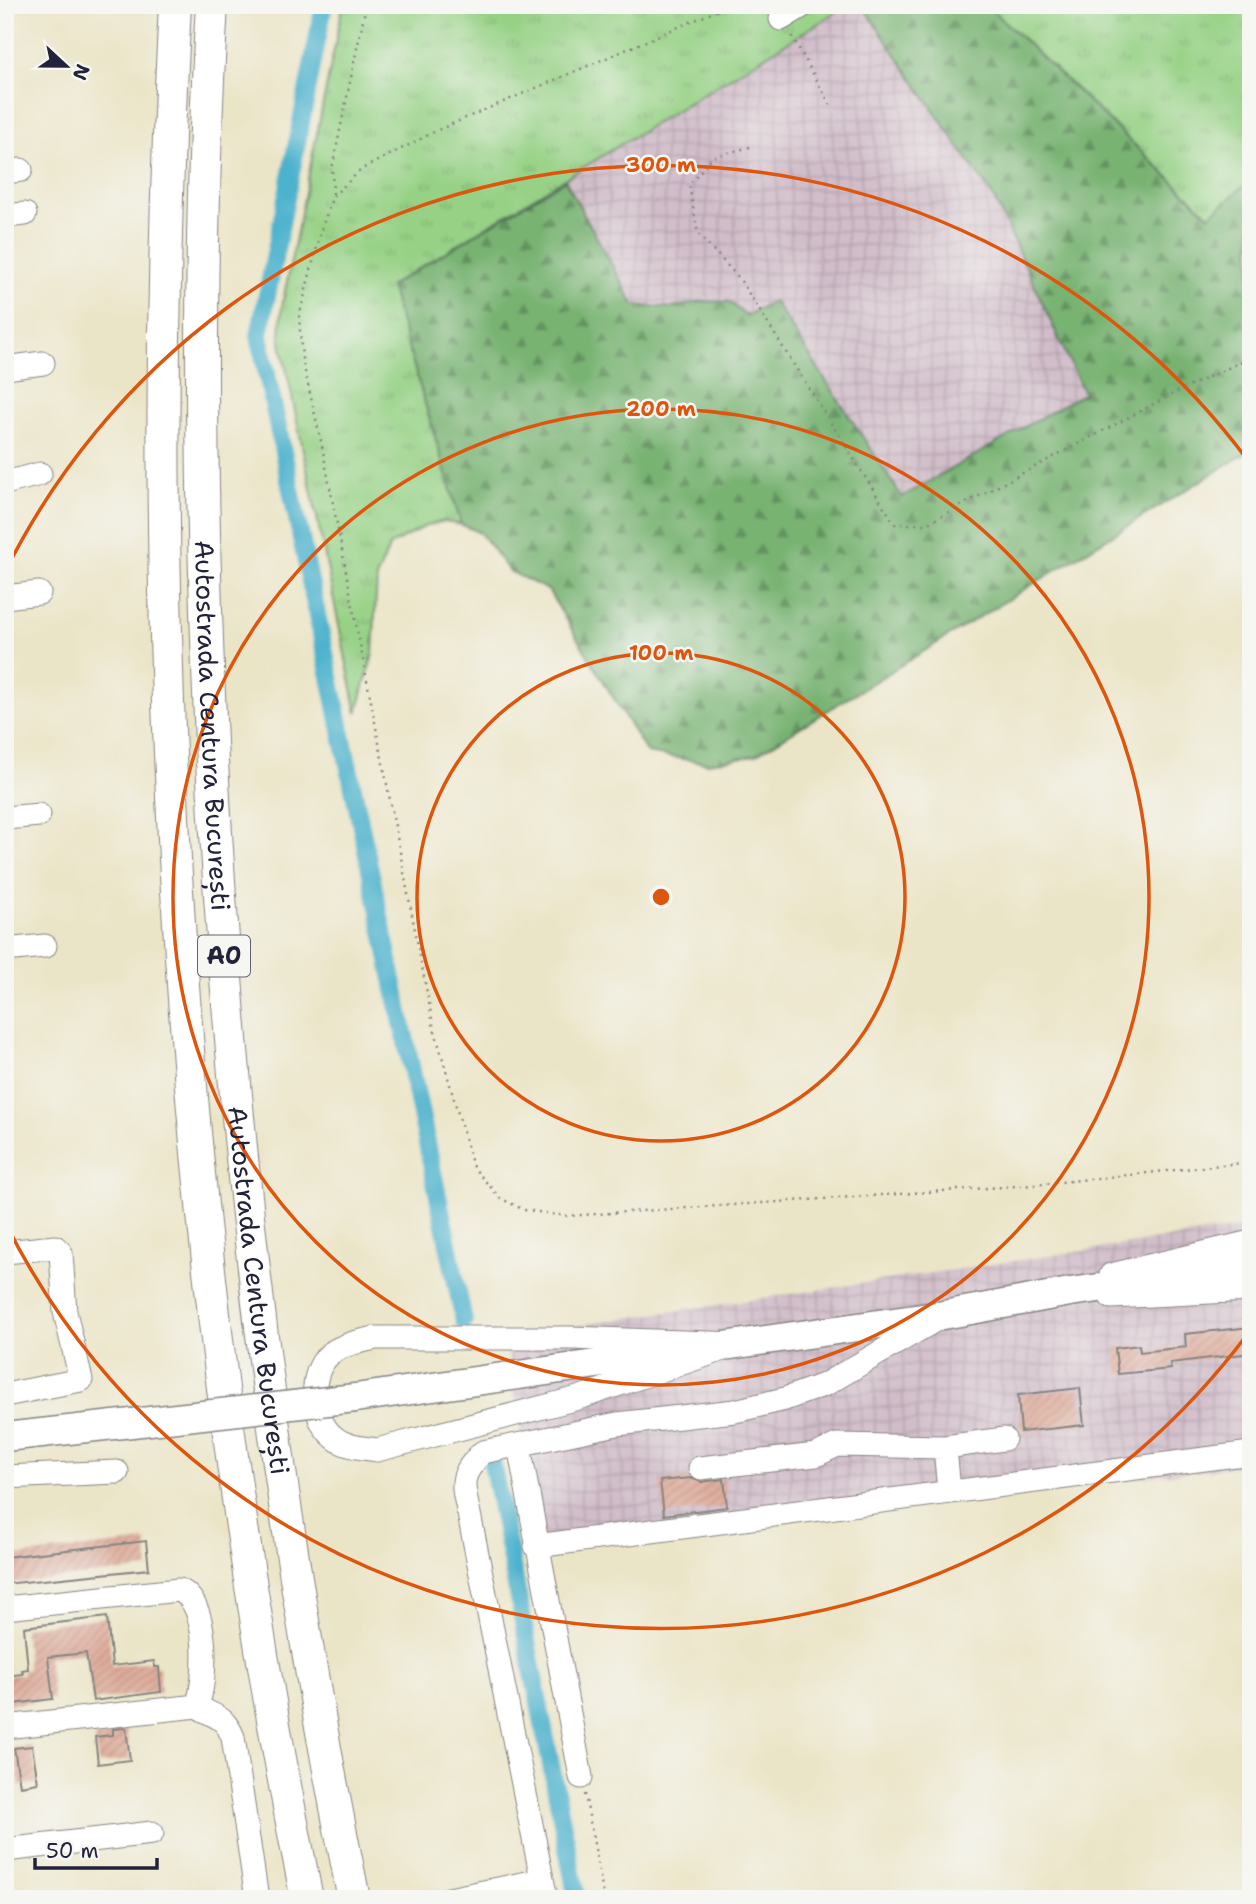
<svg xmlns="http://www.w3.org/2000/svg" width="1256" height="1904" font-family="'Shantell Sans',sans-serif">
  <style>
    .industrial { fill: url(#industrial-grid) }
    .grass { fill: url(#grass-tufts); stroke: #5c7a60; stroke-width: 2 }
    .forest { fill: url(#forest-firs); stroke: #4d6a56; stroke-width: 2 }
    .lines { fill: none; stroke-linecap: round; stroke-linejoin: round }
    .canal { stroke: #4eb2cd; stroke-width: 18 }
    .building { fill: url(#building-hatch) }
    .minor-casing { stroke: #868482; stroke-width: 25 }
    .major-casing { stroke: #868482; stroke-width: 31 }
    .highway-casing { stroke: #868482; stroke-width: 34 }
    .path { stroke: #868482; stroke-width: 2.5; stroke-dasharray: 2 5; stroke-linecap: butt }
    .minor { stroke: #fff; stroke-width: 23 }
    .major { stroke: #fff; stroke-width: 28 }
    .highway { stroke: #fff; stroke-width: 32 }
    .major-bridge-casing { stroke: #868482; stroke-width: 31; stroke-linecap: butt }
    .major-bridge { stroke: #fff; stroke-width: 28 }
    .ring { fill: none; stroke: #de560e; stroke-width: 3.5 }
    .labels { text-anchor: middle; stroke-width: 5; stroke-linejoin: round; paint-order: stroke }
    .shield { fill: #f6f6f2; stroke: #626272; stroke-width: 2 }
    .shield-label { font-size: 24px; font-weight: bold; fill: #22223b }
    .street-label { font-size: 26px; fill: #22223b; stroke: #f6f6f2 }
    .centre { fill: #de560e; stroke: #f6f6f2; stroke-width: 3.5 }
    .ring-label { font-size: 21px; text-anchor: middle; font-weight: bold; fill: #de560e; stroke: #f6f6f2; stroke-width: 5; stroke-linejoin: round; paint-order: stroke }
  </style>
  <defs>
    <pattern id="industrial-grid" width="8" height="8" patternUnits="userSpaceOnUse" patternTransform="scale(1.75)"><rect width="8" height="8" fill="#d1bdc9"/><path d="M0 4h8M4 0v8" fill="none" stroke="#b3a2ae"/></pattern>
    <pattern id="grass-tufts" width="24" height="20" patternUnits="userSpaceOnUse" patternTransform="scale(1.75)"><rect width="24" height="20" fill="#96d185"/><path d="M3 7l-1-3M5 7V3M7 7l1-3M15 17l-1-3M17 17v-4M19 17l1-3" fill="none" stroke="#81b374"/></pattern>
    <pattern id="forest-firs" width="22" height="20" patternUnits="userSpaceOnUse" patternTransform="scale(1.75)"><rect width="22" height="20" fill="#78b372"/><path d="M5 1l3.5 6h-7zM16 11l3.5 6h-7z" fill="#62915f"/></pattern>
    <pattern id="building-hatch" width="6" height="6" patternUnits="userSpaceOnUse" patternTransform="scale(1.75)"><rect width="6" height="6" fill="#dca795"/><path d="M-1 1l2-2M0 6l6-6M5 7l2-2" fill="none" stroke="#bc8f81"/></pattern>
  </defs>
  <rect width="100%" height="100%" fill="#f6f6f2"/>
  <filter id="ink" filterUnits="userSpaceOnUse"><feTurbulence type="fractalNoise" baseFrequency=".0143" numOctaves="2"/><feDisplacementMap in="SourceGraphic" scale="14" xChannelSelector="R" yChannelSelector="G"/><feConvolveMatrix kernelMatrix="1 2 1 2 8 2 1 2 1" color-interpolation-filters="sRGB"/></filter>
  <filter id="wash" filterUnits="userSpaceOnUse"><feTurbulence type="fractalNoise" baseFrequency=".00686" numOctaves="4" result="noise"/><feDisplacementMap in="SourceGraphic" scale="28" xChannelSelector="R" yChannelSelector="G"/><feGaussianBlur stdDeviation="1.57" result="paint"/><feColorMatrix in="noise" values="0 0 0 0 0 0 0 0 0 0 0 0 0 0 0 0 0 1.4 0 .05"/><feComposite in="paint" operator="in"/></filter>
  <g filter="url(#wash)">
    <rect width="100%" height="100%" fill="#ebe5c8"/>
    <path class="industrial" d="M343 5H1251V450L755 755 708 763 647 753 548 590 509 571 480 533 444 521 426 526 390 545 381 561 377 576 373 654 357 713 280 338 282 306Z
      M1251 1226V1465L537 1542 505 1336Z"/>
    <path class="grass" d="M343 5H848L390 286 461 524 444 521 426 526 390 545 377 576 373 654 357 713 280 338 282 306Z
      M987 5H1251V180L1210 216Z"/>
    <path class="forest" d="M862 5H987L1209 216 1251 180V450L755 755 708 763 647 753 548 590 509 571 480 533 461 524 390 286 565 180 634 305 670 308 703 301 729 302 746 316 774 301 902 497 1084 393 994 198Z"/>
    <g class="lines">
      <path class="canal" d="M324 5 259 336 464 1321
        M490 1452 577 1899"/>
    </g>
    <g id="blocks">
      <path class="building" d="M1251 1327V1353L1170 1363 1171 1369 1118 1374 1115 1348 1139 1345 1140 1352 1186 1347 1185 1334Z
        M1080 1388 1084 1425 1021 1432 1018 1395Z
        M691 1478 701 1482 724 1479 727 1507 664 1515 660 1481Z
        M146 1541 149 1569 5 1584V1557Z
        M107 1617 112 1666 154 1661 155 1667H159L161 1692 93 1701 86 1653 48 1657 53 1699 5 1705V1676L23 1674 22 1670 28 1669 24 1627Z
        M126 1728 130 1760 98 1764 95 1737 113 1735V1729Z
        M32 1746 38 1783 20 1786 14 1748Z"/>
    </g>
  </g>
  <g filter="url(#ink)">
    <use href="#blocks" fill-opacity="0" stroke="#868482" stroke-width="2"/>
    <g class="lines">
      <g class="minor-casing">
        <path id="minor" d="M781 19 804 5
          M5 172 21 170
          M5 216 25 214
          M5 368 43 363
          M5 483 40 474
          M5 597 39 593
          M5 818 39 815
          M5 950 45 946
          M5 1252 55 1247 61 1253 65 1312 81 1380 5 1395
          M1111 1275 1251 1242
          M1111 1297 1251 1290
          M376 1338H571L739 1344 578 1398 377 1450C363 1448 346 1447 335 1438 311 1420 307 1374 330 1354 343 1344 361 1341 376 1338Z
          M519 1446 581 1777
          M945 1447 949 1491
          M700 1468 816 1455 837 1445 945 1447 1004 1439
          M5 1477 117 1472
          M536 1546 1251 1453
          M5 1608 179 1590C210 1602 207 1679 197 1706
          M197 1706C215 1718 223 1714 233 1737L257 1899
          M5 1727 197 1706
          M5 1850 152 1833
          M449 1899 542 1880
          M546 1899 471 1524C465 1489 454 1479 483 1452L617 1424 735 1411 785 1399 826 1384 937 1319"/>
      </g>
      <g class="major-casing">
        <path id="major" d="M355 1398 943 1315 1070 1292 1251 1267
          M5 1437 132 1423"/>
      </g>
      <g class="highway-casing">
        <g id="highway">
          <path d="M175 5C141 637 181 1278 307 1899"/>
          <path id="s1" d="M212 5C197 251 200 496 211 742 230 1130 276 1517 354 1899"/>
        </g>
      </g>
      <path class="path" d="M730 5 440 129 362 169 333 196 322 227 299 317 302 359 321 441 433 1024 473 1167 500 1198 524 1210 567 1216 1033 1185 1251 1162
        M792 36 831 106
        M750 147 712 157 689 185 698 234 739 278 895 524H926L1171 395 1251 357
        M333 194 332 169 366 5
        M585 1794 604 1899"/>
      <use href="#minor" class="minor"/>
      <use href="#major" class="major"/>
      <use href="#highway" class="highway"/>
      <g class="major-bridge-casing">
        <path id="major-bridge" d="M132 1423 355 1398"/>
      </g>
      <use href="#major-bridge" class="major-bridge"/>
    </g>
  </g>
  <g class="ring">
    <circle cx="661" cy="897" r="244"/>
    <circle cx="661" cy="897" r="488"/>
    <path d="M1249 1332A732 732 0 0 1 6 1224M6 570A732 732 0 0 1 1249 462"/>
  </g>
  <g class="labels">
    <rect class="shield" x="198" y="935.5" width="52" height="41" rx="5"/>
    <g class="shield-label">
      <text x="224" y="964">A0</text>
    </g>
    <g class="street-label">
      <text dy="9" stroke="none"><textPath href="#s1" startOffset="721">Autostrada Centura București</textPath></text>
      <text dy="9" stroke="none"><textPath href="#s1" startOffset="1288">Autostrada Centura București</textPath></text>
    </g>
  </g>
  <circle cx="661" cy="897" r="10" class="centre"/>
  <g class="ring-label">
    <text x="661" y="172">300 m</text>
    <text x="661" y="416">200 m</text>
    <text x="661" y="660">100 m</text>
  </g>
  <rect width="1256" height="1904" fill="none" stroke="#f6f6f2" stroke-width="28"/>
  <g transform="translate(66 66) rotate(112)" stroke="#f6f6f2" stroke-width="5" paint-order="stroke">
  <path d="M0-5L12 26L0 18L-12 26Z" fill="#22223b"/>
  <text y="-10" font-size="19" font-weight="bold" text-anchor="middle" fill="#22223b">N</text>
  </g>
  <path d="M35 1858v10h122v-10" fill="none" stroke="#22223b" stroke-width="3.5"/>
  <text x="46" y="1858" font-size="21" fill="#22223b" stroke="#f6f6f2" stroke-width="5" paint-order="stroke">50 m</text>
</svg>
